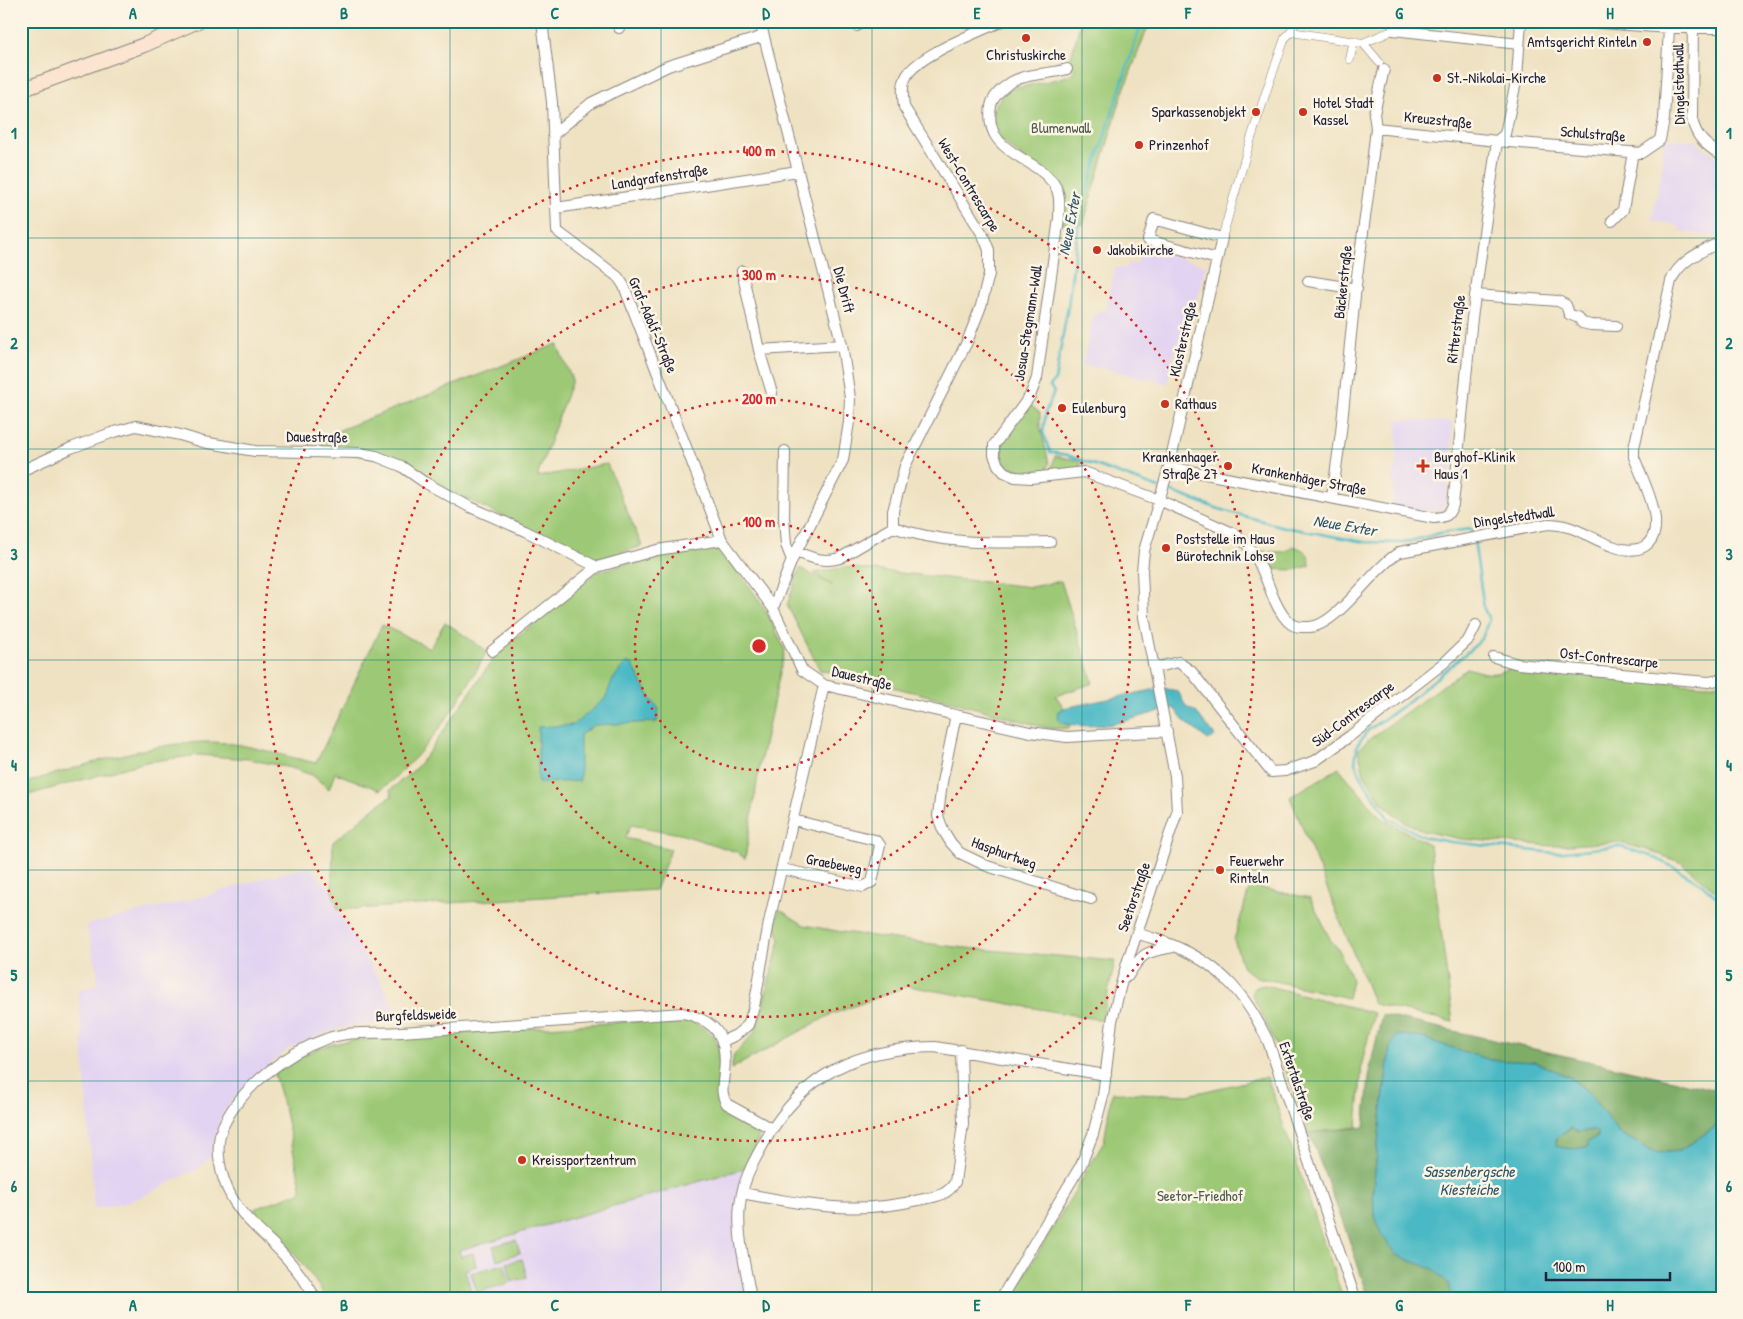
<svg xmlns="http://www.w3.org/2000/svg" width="1743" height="1319" font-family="'Patrick Hand',sans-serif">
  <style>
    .built { fill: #e3d3f2 }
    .green { fill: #9dc976; stroke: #607658 }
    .forest { fill: #7ead67; stroke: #506851 }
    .water { fill: #4bb9c5; stroke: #366e80; fill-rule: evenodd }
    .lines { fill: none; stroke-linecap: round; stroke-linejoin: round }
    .stream { stroke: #4bb9c5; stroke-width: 2.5 }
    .pedestrian-casing { stroke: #88827e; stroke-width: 9 }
    .minor-casing { stroke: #88827e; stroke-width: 12 }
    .secondary-casing { stroke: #88827e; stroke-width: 16 }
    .pedestrian { stroke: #fff; stroke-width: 8 }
    .minor { stroke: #fff; stroke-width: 10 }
    .secondary { stroke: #fce5d0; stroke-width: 14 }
    .grid { fill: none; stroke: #0f766e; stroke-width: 1; stroke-opacity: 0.55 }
    .ring { fill: none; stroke: #d62828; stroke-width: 2.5; stroke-dasharray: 2.5 5 }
    .poi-dot { fill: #c8321e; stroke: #fcf5e5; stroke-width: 2 }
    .labels { text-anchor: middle; stroke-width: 5; stroke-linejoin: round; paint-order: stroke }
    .poi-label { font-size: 15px; fill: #22223b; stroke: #fcf5e5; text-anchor: start }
    .street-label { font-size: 15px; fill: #22223b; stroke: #fcf5e5 }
    .park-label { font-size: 15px; fill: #4d5c50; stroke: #fcf5e5 }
    .water-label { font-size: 16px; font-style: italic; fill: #30576b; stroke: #fcf5e5 }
    .centre { fill: #d62828; stroke: #fcf5e5; stroke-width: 2.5 }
    .ring-label { font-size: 15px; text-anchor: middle; font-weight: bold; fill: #d62828; stroke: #fcf5e5; stroke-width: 5; stroke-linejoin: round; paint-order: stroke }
    .neatline { fill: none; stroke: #0f766e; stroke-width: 2 }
    .grid-label { font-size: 16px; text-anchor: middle; font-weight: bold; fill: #0f766e }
  </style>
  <rect width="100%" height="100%" fill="#fcf5e5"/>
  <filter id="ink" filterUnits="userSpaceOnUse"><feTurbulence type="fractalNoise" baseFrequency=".02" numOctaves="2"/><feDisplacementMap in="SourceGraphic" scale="10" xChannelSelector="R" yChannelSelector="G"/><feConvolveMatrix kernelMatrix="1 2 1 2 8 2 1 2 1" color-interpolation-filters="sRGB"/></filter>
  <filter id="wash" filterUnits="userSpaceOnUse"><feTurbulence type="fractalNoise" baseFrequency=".0096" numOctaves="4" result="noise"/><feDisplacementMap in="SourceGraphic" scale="20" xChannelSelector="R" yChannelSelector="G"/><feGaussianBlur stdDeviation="1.12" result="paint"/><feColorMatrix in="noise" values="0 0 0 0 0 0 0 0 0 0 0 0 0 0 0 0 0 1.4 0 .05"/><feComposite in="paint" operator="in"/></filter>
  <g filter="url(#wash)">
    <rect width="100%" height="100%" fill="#efe2c2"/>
    <path class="built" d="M1664 139 1696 140 1700 146 1722 160V238L1680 231V226L1652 220 1662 168Z
      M1141 248 1206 265 1186 345 1176 342 1167 384 1099 367 1098 368 1082 365 1094 314 1097 315 1099 310 1105 312 1115 267 1126 269 1128 263 1137 265Z
      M1397 419 1453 422 1451 471 1449 474 1445 503 1439 511 1392 507 1394 471 1397 457Z
      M310 867 332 891 338 910 380 981 400 1021 356 1025 330 1031 291 1047 257 1074 238 1093 221 1116 210 1157 199 1168 141 1197 121 1204 94 1209 80 1005 77 990 97 985V968L86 925 201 897 270 876Z
      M743 1169 738 1189 746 1298H473L459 1250Z"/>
    <path class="green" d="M1081 21H1150L1122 95 1083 225 1058 222 1054 185 999 138 990 114 1006 90C1028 85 1051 82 1072 74L1075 69 1069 64Z
      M557 344 572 380 537 477 607 464 642 546 601 559 591 558 447 490 405 463 319 449 322 437Z
      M1029 404 1040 413V426L1049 463 1047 470 1023 472 1003 463 1001 442Z
      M1055 456 1081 461 1080 470 1051 471Z
      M711 545 719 548 750 587 765 609 785 650 760 763 745 859 737 852 680 834 631 825 625 838 671 849 655 890 338 910 332 891 333 842 378 805 392 796 390 790 415 769 429 752 498 652 597 572 670 552Z
      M1293 546C1305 550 1310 553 1310 566L1294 570 1265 569 1256 551 1285 552Z
      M845 567 1031 587 1061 581 1093 683 1056 696 1064 708 1059 711 1061 723 1070 725 1069 728 1050 729 947 700 820 670 787 605 800 568 833 586 814 573Z
      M445 622 487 651C460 702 426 755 380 790L335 773 329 789 312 775 291 768 248 759 199 755 146 762 21 797V784C81 767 165 736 226 743 254 746 287 757 316 763L382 625 430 648Z
      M1467 668C1484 673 1493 677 1510 668L1704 685 1722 683V896L1680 862 1644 849 1617 842 1553 846 1461 839 1423 831 1403 821 1381 802 1364 774 1358 749 1368 740Z
      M1339 768 1380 817 1430 845 1453 1022 1374 1004 1290 797Z
      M1250 886 1310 898 1331 941 1338 948 1352 980 1348 998 1257 977 1243 968 1234 940Z
      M779 909 804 925 842 932 955 947 1115 961 1102 1020 908 986 830 1015 731 1069 734 1055 755 1032 780 940 776 927Z
      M1265 985 1374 1013 1362 1063 1357 1127 1309 1133C1296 1094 1281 1057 1265 1020 1262 1014 1251 996 1252 992 1254 986 1261 986 1265 985Z
      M681 1018 697 1024 713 1035 719 1047 718 1095 723 1111C735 1118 763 1126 757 1144 755 1153 747 1161 743 1169L459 1250 461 1257 473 1253 476 1266 465 1270 473 1298H326C307 1265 279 1237 254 1209L302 1191 285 1112 274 1074C301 1055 321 1044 355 1040Z
      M1267 1077 1343 1298H1011L1104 1142 1112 1092 1188 1095Z
      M516 1240 520 1253 497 1260 493 1246Z
      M522 1259 527 1277 512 1282 507 1263Z
      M504 1264 510 1283 477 1292 471 1273Z"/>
    <path class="forest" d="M1382 1015 1722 1091V1122L1680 1151 1655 1153 1618 1132 1587 1091 1569 1077 1535 1062 1490 1060 1416 1036 1397 1035 1390 1047 1381 1117 1373 1189 1374 1214 1408 1260 1433 1268 1448 1283 1451 1298H1369L1346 1231 1309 1133 1364 1127 1370 1068Z
      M1573 1128 1584 1132 1593 1130 1599 1132 1597 1137 1589 1141 1588 1146C1578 1150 1567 1149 1556 1146V1139L1562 1133Z"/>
    <path class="water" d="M626 662 632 664 651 699 659 709 657 722 594 725 580 735V781L538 783V727L573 725 605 699 612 681Z
      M1162 688 1178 691 1186 707 1196 712 1215 736 1208 740 1183 720 1174 708C1153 712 1133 720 1112 724 1096 727 1076 726 1061 723L1058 719 1059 711 1064 708Z
      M1397 1035 1416 1036 1490 1060 1535 1062 1569 1077 1587 1091 1618 1132 1655 1153 1680 1151 1722 1122V1298H1451L1448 1283 1433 1269 1396 1255 1383 1236 1374 1214 1373 1189 1381 1117 1390 1047ZM1572 1128 1577 1132 1593 1130 1598 1132V1137L1589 1141 1588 1146C1578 1150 1567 1149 1556 1146V1139L1562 1133Z"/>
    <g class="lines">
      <path class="stream" d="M1142 21 1080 213 1068 306 1055 380 1050 386 1054 392 1046 411 1043 432 1050 452 1067 455 1159 488
        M1164 489 1219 509 1284 527 1364 542 1403 543 1440 533 1471 529 1472 535
        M1474 540 1484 609 1489 619 1483 636 1477 644 1404 705 1368 730 1357 745 1355 763 1365 783 1388 818 1424 837 1451 842 1555 853 1618 846 1651 856 1679 870 1702 884 1722 902"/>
    </g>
  </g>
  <g filter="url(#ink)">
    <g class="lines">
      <g class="pedestrian-casing">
        <path id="pedestrian" d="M1291 32 1363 43 1387 33
          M1363 43 1379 62
          M1350 59 1354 41
          M1222 238 1247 151 1268 86 1285 38 1291 32 1295 21"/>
      </g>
      <g class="minor-casing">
        <path id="minor" d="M542 21 552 102 557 231 618 277 624 286 722 540
          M617 21 619 28
          M760 21 842 345 850 398 849 422 843 460 792 560 773 608
          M1396 21 1393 30 1519 44
          M1574 21 1669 28H1722
          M1693 21 1692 119C1696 138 1706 145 1722 156
          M857 26 859 21
          M1067 69C1051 74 1035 73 1021 78 1010 81 993 94 991 106 983 154 1032 154 1054 184 1061 194 1059 206 1059 218L1037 378 1030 396 994 445V455L998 465 1004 472 1015 477 1031 478 1084 472 1159 500 1235 534C1257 549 1264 575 1274 599 1278 608 1283 618 1291 624 1297 628 1303 627 1310 627 1338 625 1373 567 1400 552L1548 524C1574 524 1589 538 1612 546 1622 550 1636 552 1645 546 1670 529 1642 479 1634 457V448L1671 281C1679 260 1703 251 1722 241
          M1376 128 1497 141 1641 153 1660 140 1664 119 1669 28
          M553 135 591 103 668 66 764 36
          M1497 141 1505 134 1517 77 1521 21
          M556 208 798 171
          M1612 221 1623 210 1633 152
          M742 271 759 350 842 345
          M1308 281 1357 289
          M1475 295 1558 301 1566 305 1569 314 1579 318 1582 323 1591 325 1616 326
          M759 350 772 393
          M785 451 784 518 786 545 792 560
          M1169 467 1434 518C1447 517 1448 516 1453 505L1472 318 1497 141
          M21 471 71 448 111 433 136 426 180 435 203 442 255 451 359 453 376 456 401 466 424 482 468 506 525 531 597 567 657 550 722 540 773 608 802 670 824 685 1030 732 1067 737 1167 731
          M1332 498 1341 432 1357 276 1370 181 1376 128 1374 114 1384 69
          M893 527V511L905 466 967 342 981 306 989 274V250L983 235 904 107C903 96 901 87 906 77 917 55 979 32 1002 21
          M893 527C943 545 998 543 1050 542
          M797 552C812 558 824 563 840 558L893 527
          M492 651 597 567
          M1494 657 1518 664 1684 680 1709 682 1722 679
          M1154 668 1178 662 1191 671 1271 772 1285 771 1315 761 1350 736 1445 662 1469 639 1476 625
          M956 715 942 782 938 816 943 830 951 843 960 853 987 866 1091 899
          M782 869 863 887 872 882 880 845 875 840 793 820
          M1137 933C1150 938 1164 941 1177 947 1223 967 1247 997 1268 1041L1355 1298
          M1128 976C1142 952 1146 952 1173 947
          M723 1041 736 1035 748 1025 754 1007 769 922 824 685
          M742 1193C804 1205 856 1215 919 1200 933 1197 948 1196 955 1182L963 1124 961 1050
          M315 1298C305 1278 289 1260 273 1244 257 1229 241 1215 231 1196 220 1176 214 1147 223 1126 240 1088 288 1052 326 1039 350 1030 376 1034 401 1032L683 1013C718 1021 728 1039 724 1073 723 1085 720 1094 727 1104L772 1129
          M751 1298C745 1264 734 1227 742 1193 746 1175 756 1157 765 1141 804 1073 858 1048 935 1047L1106 1075
          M1001 1298 1081 1165 1093 1134 1103 1096 1112 1021 1120 988 1127 963 1177 812 1175 776 1144 617 1142 571 1144 551 1169 467 1222 238 1154 219 1148 240 1217 259"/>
      </g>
      <g class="secondary-casing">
        <path id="secondary" d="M21 90 144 45 198 21"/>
      </g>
      <use href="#pedestrian" class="pedestrian"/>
      <use href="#minor" class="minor"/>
      <use href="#secondary" class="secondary"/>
    </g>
  </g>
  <path class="grid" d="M238 21V1298M450 21V1298M661 21V1298M872 21V1298M1082 21V1298M1294 21V1298M1505 21V1298M21 238H1722M21 449H1722M21 660H1722M21 870H1722M21 1081H1722"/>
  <g class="ring">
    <circle cx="759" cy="646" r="124"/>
    <circle cx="759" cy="646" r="247"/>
    <circle cx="759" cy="646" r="371"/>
    <circle cx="759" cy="646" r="495"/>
  </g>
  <g class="poi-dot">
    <circle cx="1026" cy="38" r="5"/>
    <circle cx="1647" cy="42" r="5"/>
    <circle cx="1437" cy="78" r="5"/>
    <circle cx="1256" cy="112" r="5"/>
    <circle cx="1303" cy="112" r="5"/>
    <circle cx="1139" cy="145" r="5"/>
    <circle cx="1097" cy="250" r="5"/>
    <circle cx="1165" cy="404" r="5"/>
    <circle cx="1062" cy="408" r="5"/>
    <circle cx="1228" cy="466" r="5"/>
    <path d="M1420.5 458.5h5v5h5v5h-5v5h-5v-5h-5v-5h5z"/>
    <circle cx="1166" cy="548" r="5"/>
    <circle cx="1220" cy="870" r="5"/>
    <circle cx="522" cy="1160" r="5"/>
  </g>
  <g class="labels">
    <g class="poi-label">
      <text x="1637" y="47" text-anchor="end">Amtsgericht Rinteln</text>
      <text x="1026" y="60" text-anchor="middle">Christuskirche</text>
      <text x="1447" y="83">St.-Nikolai-Kirche</text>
      <text x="1313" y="108">Hotel Stadt<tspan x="1313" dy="17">Kassel</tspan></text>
      <text x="1246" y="117" text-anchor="end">Sparkassenobjekt</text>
      <text x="1149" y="150">Prinzenhof</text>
      <text x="1107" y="255">Jakobikirche</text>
      <text x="1175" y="409">Rathaus</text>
      <text x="1072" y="413">Eulenburg</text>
      <text x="1218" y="462" text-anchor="end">Krankenhager<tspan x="1218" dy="17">Straße 27</tspan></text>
      <text x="1434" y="462">Burghof-Klinik<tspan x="1434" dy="17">Haus 1</tspan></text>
      <text x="1176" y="544">Poststelle im Haus<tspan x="1176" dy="17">Bürotechnik Lohse</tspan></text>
      <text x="1230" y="866">Feuerwehr<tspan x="1230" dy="17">Rinteln</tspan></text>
      <text x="532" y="1165">Kreissportzentrum</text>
    </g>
    <g class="street-label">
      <text transform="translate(1679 84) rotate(-91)" y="5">Dingelstedtwall</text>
      <text transform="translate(1438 120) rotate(6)" y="5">Kreuzstraße</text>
      <text transform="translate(1593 134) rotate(5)" y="5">Schulstraße</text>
      <text transform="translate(660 177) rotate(-9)" y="5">Landgrafenstraße</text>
      <text transform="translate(969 185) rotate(59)" y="5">West-Contrescarpe</text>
      <text transform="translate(1343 282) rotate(-84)" y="5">Bäckerstraße</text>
      <text transform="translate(844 290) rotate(76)" y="5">Die Drift</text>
      <text transform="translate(1028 323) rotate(-81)" y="5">Josua-Stegmann-Wall</text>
      <text transform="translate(653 325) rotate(67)" y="5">Graf-Adolf-Straße</text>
      <text transform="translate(1456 329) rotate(-83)" y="5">Ritterstraße</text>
      <text transform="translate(1183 339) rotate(-77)" y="5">Klosterstraße</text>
      <text transform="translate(317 437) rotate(1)" y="5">Dauestraße</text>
      <text transform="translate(1309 479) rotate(11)" y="5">Krankenhäger Straße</text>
      <text transform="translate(1514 517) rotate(-8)" y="5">Dingelstedtwall</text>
      <text transform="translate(1609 658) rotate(6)" y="5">Ost-Contrescarpe</text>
      <text transform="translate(862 678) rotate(14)" y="5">Dauestraße</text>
      <text transform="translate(1353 714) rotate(-37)" y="5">Süd-Contrescarpe</text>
      <text transform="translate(1004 853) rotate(20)" y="5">Hasphurtweg</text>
      <text transform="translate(834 864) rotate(11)" y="5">Graebeweg</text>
      <text transform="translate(1134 897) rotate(-71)" y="5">Seetorstraße</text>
      <text transform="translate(416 1015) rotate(-2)" y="5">Burgfeldsweide</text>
      <text transform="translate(1297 1081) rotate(71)" y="5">Extertalstraße</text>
    </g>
    <g class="park-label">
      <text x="1061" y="133">Blumenwall</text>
      <text x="1200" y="1201">Seetor-Friedhof</text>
    </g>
    <g class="water-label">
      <text transform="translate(1069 224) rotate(-79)" y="6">Neue Exter</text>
      <text transform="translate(1345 525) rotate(10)" y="6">Neue Exter</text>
      <text x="1469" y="1177">Sassenbergsche<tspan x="1469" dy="18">Kiesteiche</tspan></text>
    </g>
  </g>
  <circle cx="759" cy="646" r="8" class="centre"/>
  <g class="ring-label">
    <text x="759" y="156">400 m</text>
    <text x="759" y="280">300 m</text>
    <text x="759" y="404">200 m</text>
    <text x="759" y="527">100 m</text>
  </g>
  <rect width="1743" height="1319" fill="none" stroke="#fcf5e5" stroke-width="55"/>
  <path d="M1546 1272v8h124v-8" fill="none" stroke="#22223b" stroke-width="2.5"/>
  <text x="1553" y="1272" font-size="15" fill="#22223b" stroke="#fcf5e5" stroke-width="4" paint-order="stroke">100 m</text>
  <rect x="28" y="28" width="1688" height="1264" class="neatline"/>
  <g class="grid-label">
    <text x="133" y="19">A</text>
    <text x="344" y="19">B</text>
    <text x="555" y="19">C</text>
    <text x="766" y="19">D</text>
    <text x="977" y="19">E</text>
    <text x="1188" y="19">F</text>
    <text x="1399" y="19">G</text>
    <text x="1610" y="19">H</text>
    <text x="14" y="139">1</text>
    <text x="1729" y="139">1</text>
    <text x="14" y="349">2</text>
    <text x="1729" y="349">2</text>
    <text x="14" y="560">3</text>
    <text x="1729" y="560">3</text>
    <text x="14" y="771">4</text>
    <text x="1729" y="771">4</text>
    <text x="14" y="981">5</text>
    <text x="1729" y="981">5</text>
    <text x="14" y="1192">6</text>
    <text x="1729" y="1192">6</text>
    <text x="133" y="1311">A</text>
    <text x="344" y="1311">B</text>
    <text x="555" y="1311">C</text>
    <text x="766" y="1311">D</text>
    <text x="977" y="1311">E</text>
    <text x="1188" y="1311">F</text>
    <text x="1399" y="1311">G</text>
    <text x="1610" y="1311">H</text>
  </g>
</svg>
